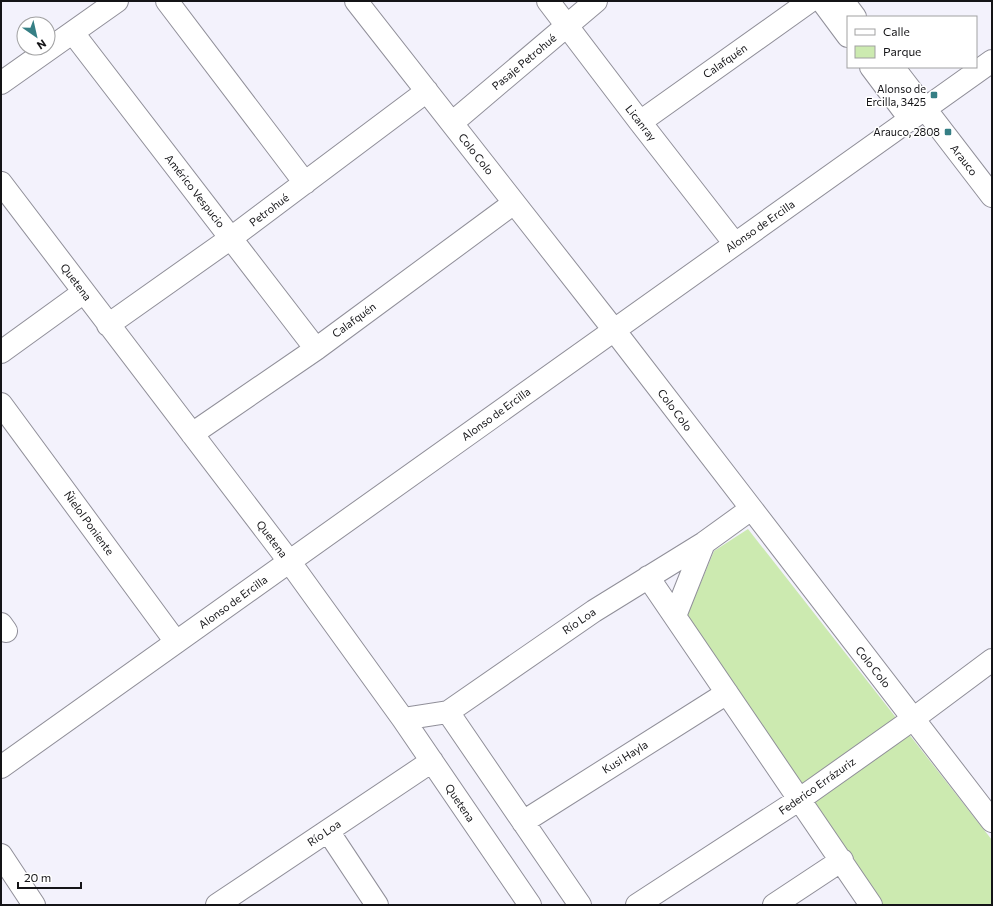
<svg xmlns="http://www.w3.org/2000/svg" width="993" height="906" font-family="Commissioner,sans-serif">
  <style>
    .green { fill: #cceab0 }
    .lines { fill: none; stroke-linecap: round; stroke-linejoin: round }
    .minor-casing { stroke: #908f99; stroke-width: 24 }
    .minor { stroke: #fff; stroke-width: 22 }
    .poi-dot { fill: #367f85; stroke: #fff; stroke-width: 1.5 }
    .labels { text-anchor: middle; stroke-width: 3; stroke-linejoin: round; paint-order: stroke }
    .street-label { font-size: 11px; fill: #141417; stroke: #fff }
    .poi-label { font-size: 11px; fill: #141417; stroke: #fff; text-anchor: end }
  </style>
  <rect width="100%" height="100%" fill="#f3f2fc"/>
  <path class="green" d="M748 529 992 840V905H882L687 616 714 551Z"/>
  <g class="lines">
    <g class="minor-casing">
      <path id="minor" d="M167 1 305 183
        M356 1 614 330 992 821
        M548 1 640 122 735 244
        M822 1 848 36
        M843 1 855 17
        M73 33 316 349
        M871 67 910 119
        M893 67 992 196
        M1 83 117 1
        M640 122 810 1
        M452 123 596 1
        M1 183 289 561 403 719 530 905
        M108 325 231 238 427 91
        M1 352 84 292
        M1 404 176 642
        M192 434 316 349 514 203
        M648 577 871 905
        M675 616 704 543
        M1 624 6 631
        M448 712 580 905
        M403 719 448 712 594 611 704 543 751 509
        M1 767 992 61
        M523 822 727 693
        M328 831 377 905
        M1 855 34 905
        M217 905 432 761
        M637 905 800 799 913 719 992 660
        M774 905 842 860"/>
    </g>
    <use href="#minor" class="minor"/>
  </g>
  <g class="poi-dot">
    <rect x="930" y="91" width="8" height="8" rx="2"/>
    <rect x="944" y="128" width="8" height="8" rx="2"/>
  </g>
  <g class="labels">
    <g class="street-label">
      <text transform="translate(725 61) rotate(-35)" y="4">Calafquén</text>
      <text transform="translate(524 62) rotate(-40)" y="4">Pasaje Petrohué</text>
      <text transform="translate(641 123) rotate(52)" y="4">Licanray</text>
      <text transform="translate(476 154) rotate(52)" y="4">Colo Colo</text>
      <text transform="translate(964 160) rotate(52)" y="4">Arauco</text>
      <text transform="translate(195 191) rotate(52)" y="4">Américo Vespucio</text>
      <text transform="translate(269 210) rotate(-37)" y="4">Petrohué</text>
      <text transform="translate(760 226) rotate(-35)" y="4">Alonso de Ercilla</text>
      <text transform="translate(76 282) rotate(53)" y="4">Quetena</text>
      <text transform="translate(354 320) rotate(-36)" y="4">Calafquén</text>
      <text transform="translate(675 410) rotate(53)" y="4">Colo Colo</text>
      <text transform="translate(496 414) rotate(-36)" y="4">Alonso de Ercilla</text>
      <text transform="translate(89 523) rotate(54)" y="4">Ñielol Poniente</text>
      <text transform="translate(272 539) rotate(53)" y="4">Quetena</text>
      <text transform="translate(233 602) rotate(-36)" y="4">Alonso de Ercilla</text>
      <text transform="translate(579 621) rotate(-34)" y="4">Río Loa</text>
      <text transform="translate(873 667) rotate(52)" y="4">Colo Colo</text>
      <text transform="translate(625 757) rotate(-32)" y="4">Kusi Hayla</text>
      <text transform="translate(817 786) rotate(-35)" y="4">Federico Errázuriz</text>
      <text transform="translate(460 803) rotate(56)" y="4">Quetena</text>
      <text transform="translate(324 833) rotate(-34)" y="4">Río Loa</text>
    </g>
    <g class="poi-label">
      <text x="926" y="93">Alonso de<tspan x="926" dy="13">Ercilla, 3425</tspan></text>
      <text x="940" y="136">Arauco, 2808</text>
    </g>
  </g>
  <rect width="993" height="906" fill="none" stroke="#141417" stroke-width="4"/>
  <rect x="847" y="16" width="130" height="52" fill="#ffffff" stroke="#a1a1a2"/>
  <rect x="855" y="29" width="20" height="6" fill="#ffffff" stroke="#a1a1a2"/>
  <text x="883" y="36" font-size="12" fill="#141417">Calle</text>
  <rect x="855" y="46" width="20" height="12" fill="#cceab0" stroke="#a1a1a2"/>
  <text x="883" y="56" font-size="12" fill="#141417">Parque</text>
  <g transform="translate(36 36) rotate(146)"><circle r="19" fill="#ffffff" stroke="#a1a1a2"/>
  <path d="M0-3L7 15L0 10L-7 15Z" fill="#367f85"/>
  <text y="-6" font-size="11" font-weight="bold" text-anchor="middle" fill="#141417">N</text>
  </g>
  <path d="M18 882v6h63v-6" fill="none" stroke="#141417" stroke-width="2"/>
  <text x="24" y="882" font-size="12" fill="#141417" stroke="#ffffff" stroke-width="3" paint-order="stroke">20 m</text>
</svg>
